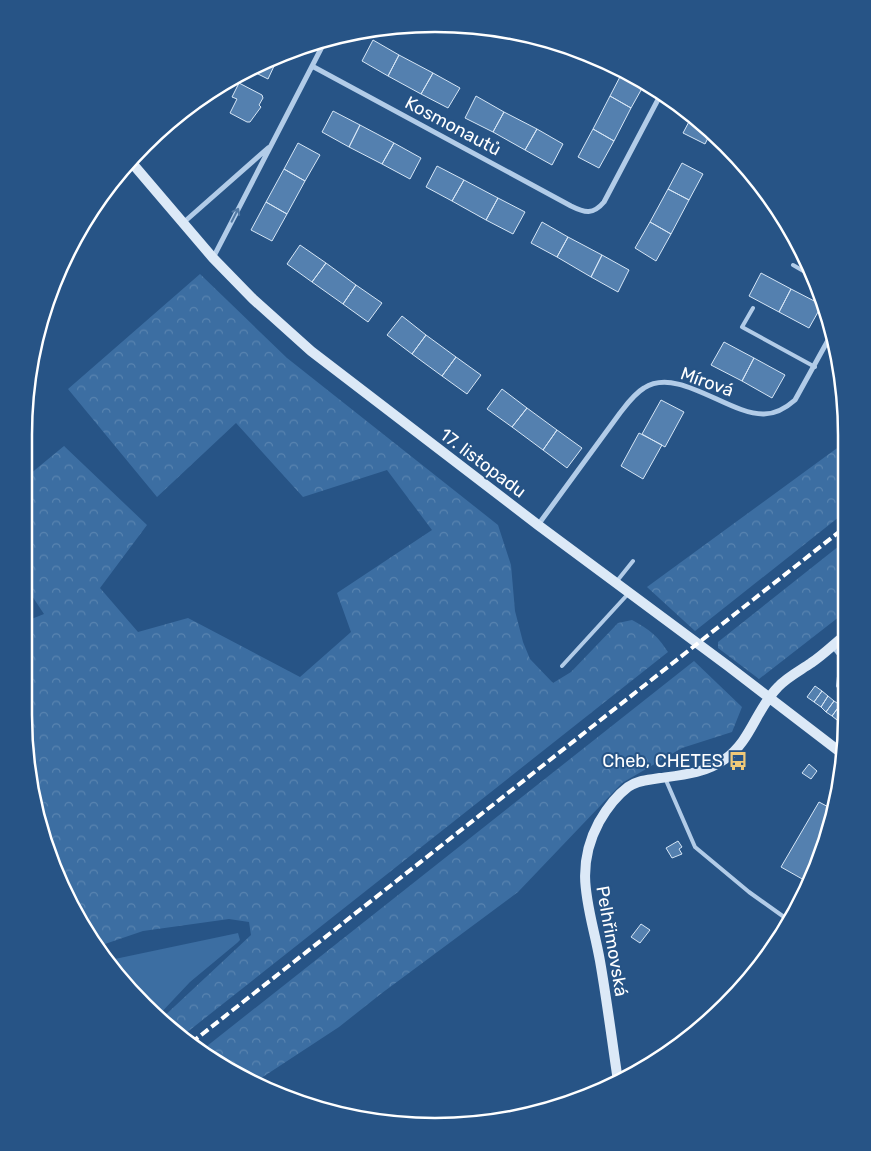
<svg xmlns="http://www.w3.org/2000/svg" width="871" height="1151" font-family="Rubik,sans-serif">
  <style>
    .green { fill: #3c6ea2 }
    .forest { fill: url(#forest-crowns) }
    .building { fill: #5480af; stroke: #d6e6f6 }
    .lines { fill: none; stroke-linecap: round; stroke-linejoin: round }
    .lane { stroke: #b2cce8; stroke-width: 4 }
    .street { stroke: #b2cce8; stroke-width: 5 }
    .secondary { stroke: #dce9f7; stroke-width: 10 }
    .rail { stroke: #fff; stroke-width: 4; stroke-dasharray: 9 4; stroke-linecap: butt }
    .oneway { stroke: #5178a3 }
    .labels { text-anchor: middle; stroke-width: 4; stroke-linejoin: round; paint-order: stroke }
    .street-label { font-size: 18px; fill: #fff; stroke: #275486 }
    .poi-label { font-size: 18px; fill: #fff; stroke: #275486; text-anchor: end }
    .rim { fill: none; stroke: #fff; stroke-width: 2.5 }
  </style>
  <defs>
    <pattern id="forest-crowns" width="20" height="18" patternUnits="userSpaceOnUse" patternTransform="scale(1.25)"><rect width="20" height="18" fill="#3c6ea2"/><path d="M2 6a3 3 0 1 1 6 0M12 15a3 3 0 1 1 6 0" fill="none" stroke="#5984b0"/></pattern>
  </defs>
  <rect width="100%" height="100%" fill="#275486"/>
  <path class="green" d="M238 933 240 940 237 943 190 982 157 1017 110 960Z"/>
  <path class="forest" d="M200 274 287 358 498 525 511 565 515 611 523 642 530 659 553 683 571 672 618 623 632 620C650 630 657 635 668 652L181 1037 164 1025 160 1020 251 935 249 922 229 919 143 931 99 946 79 922 38 822 24 716V622L44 614 24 584V479L64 446 147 525 100 588 138 632 188 618 300 677 351 632 337 593 432 530 387 470 303 497 236 423 157 497 68 389Z
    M844 443V513L695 631 647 587Z
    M844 542V613L759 679 718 648V642Z
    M694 661 742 707 732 732 682 748 622 783 518 892 382 993 339 1027 252 1084 202 1050Z"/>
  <path class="building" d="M373 40 399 55 388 76 362 61Z
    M399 55 433 73 421 94 388 76Z
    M265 62 271 65 272 63 275 64 268 79 252 71 254 68Z
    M623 71 645 83 631 108 610 96Z
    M433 73 460 88 448 108 421 94Z
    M239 83 262 95 263 98 259 105 261 107 250 122H247L230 113 237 99 232 97Z
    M476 96 504 112 493 132 465 118Z
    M610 96 631 108 614 141 593 129Z
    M333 111 360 125 349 147 322 132Z
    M504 112 537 129 525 150 493 132Z
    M692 116 711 132 705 144 683 133Z
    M360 125 394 143 382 164 349 147Z
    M537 129 563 144 552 165 525 150Z
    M593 129 614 141 599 168 578 157Z
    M298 143 320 155 305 181 284 169Z
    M394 143 421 158 410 179 382 164Z
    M682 163 703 174 689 200 668 189Z
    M437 166 464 180 452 201 426 187Z
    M284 169 305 181 287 214 266 202Z
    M464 180 498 198 486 220 452 201Z
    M668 189 689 200 671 234 650 222Z
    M498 198 525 212 513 234 486 220Z
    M266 202 287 214 272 241 251 230Z
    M542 222 568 237 557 257 531 243Z
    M650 222 671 234 656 261 635 248Z
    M568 237 602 255 591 277 557 257Z
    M300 245 326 263 312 282 287 264Z
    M602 255 629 270 618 292 591 277Z
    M326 263 356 285 343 304 312 282Z
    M761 273 791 289 779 312 749 296Z
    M356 285 382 303 368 322 343 304Z
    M791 289 822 305 809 328 779 312Z
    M402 316 426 335 412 354 387 335Z
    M426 335 456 357 442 376 412 354Z
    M724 342 754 358 742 381 711 365Z
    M456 357 481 375 467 394 442 376Z
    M754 358 785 375 772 398 742 381Z
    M502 389 527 408 512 427 487 409Z
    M661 400 684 412 665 447 642 434Z
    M527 408 557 430 543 450 512 427Z
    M557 430 582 448 567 468 543 450Z
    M639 433 662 445 643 479 621 466Z
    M815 686 822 691 814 702 807 697Z
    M822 691 828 696 821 707 814 702Z
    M828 696 834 701 826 712 821 707Z
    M834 701 840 705 832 716 826 712Z
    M840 705 844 708V711L837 720 832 716Z
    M844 711V722L842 724 837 720Z
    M809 764 817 771 811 779 802 773Z
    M819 802 834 810 827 840 804 880 781 867Z
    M678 841 682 847 679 849 682 854 672 858 666 848Z
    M641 924 650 930 640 943 631 937Z"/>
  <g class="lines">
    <path class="lane" d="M793 265 812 276
      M753 308 742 327 815 367
      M617 581 633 561
      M832 646 841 657 838 686 844 691
      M562 666 628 594
      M665 778 695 847 749 892 791 922"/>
    <path class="street" d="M312 66 571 206C585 213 593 215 604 202L662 92
      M183 223 268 148
      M213 258 325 41
      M538 525 620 413C627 404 634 394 644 388 678 366 729 415 764 414 776 414 786 408 795 400L832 333"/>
    <path class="secondary" d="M132 163 213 258 253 299 311 351 538 525 728 666 844 755
      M618 1081C612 1041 607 1001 600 961 591 910 572 872 599 822 607 808 616 796 628 787 637 780 650 780 660 778 683 775 706 773 725 759 751 741 756 709 778 687 787 677 801 670 811 663 823 655 833 645 844 636"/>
    <path class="rail" d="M191 1043 844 528"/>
  </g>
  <defs><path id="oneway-shaft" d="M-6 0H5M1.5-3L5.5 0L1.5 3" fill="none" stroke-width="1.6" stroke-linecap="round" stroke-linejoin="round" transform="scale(1.25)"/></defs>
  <use class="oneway" href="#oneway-shaft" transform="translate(235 215) rotate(-63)"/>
  <defs>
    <g id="bus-bare" transform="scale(1.5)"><path d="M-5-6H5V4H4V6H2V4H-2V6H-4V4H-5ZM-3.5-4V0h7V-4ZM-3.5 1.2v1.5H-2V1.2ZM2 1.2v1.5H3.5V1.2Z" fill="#f0c978" stroke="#275486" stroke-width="2.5" paint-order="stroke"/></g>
  </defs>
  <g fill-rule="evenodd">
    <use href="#bus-bare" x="738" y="761"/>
  </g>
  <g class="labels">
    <g class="street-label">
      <text transform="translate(453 126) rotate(28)" y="6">Kosmonautů</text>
      <text transform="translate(707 382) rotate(20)" y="6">Mírová</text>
      <text transform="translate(483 463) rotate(37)" y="6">17. listopadu</text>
      <text transform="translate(612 941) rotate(80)" y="6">Pelhřimovská</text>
    </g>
    <g class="poi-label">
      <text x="723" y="767">Cheb, CHETES</text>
    </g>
  </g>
  <path d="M0 0H871V1151H0ZM435 32H435A403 403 0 0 1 838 435V715A403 403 0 0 1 435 1118H435A403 403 0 0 1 32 715V435A403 403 0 0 1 435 32Z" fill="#275486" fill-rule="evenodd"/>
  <path class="rim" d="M435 32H435A403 403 0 0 1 838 435V715A403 403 0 0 1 435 1118H435A403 403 0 0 1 32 715V435A403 403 0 0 1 435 32Z"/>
</svg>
